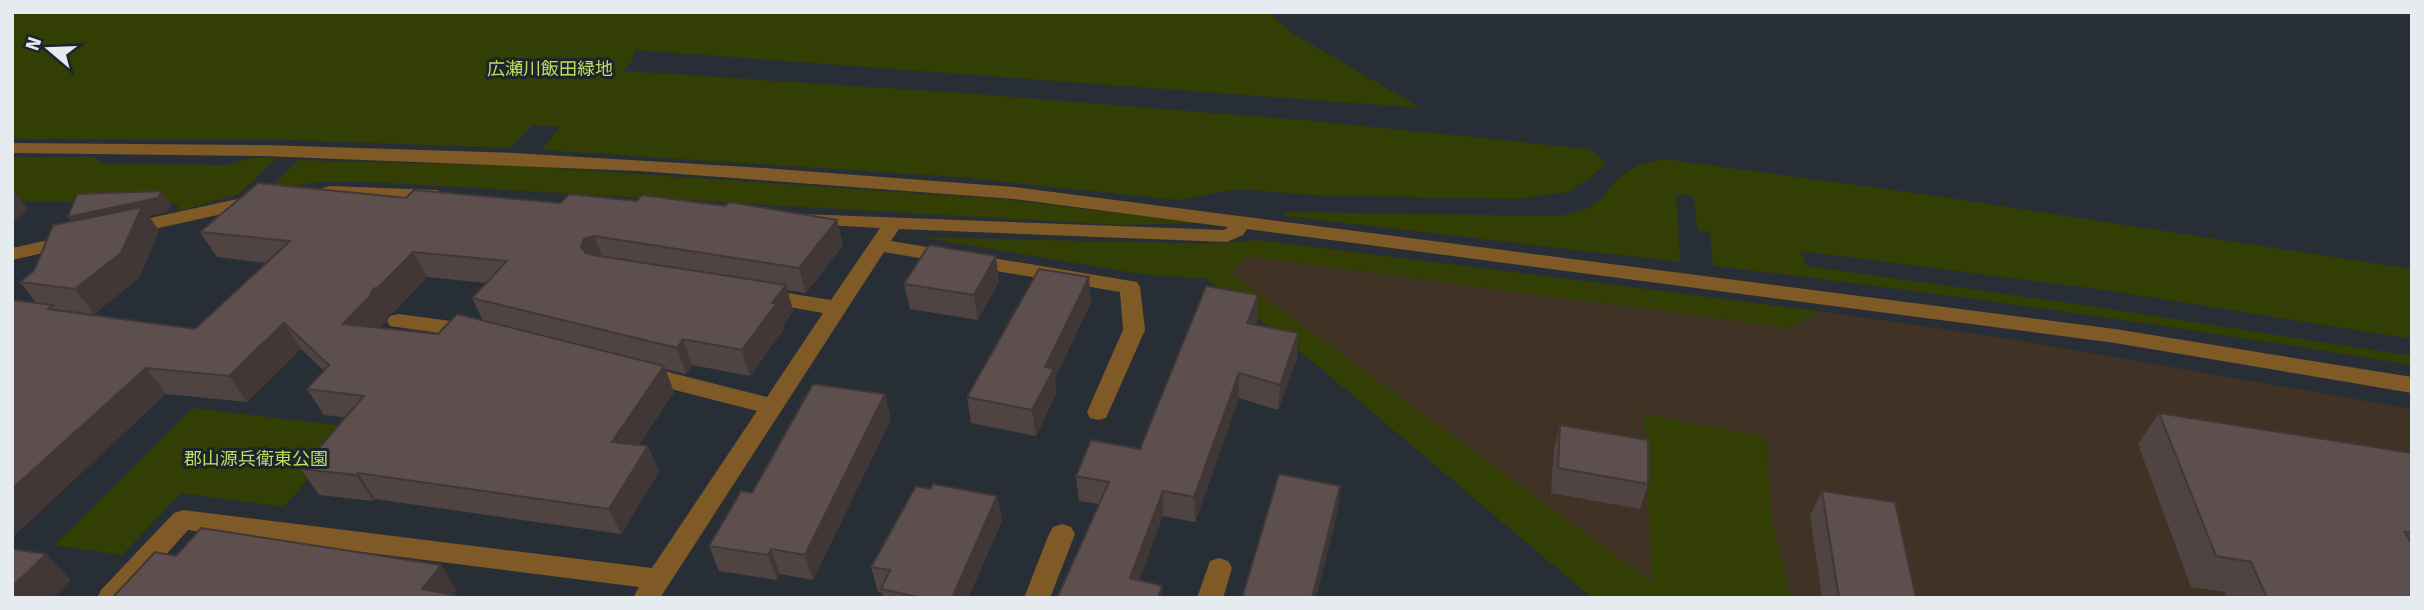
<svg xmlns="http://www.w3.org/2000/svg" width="2424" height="610" font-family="'Fira Sans','Noto Sans JP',sans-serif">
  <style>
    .commercial { fill: #403225 }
    .green { fill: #323e04 }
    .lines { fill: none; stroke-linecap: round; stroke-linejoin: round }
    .street { fill: #805a26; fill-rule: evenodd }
    .wall { fill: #4f4442; fill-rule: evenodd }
    .shaded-wall { fill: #403736 }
    .building { fill: #5c4f4d; stroke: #403736; stroke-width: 2 }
    .labels { text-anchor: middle; stroke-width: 6; stroke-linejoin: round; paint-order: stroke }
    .park-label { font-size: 18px; fill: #bfde5d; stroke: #1e242c }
  </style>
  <rect width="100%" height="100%" fill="#282e36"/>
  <path class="commercial" d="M1246 256 1789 328 1820 311 2016 340 2412 409V598H1791L1772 522 1766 437 1644 415 1653 583 1231 273Z"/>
  <path class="green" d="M12 12H1268L1292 33 1421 108 636 50 631 62 624 71 977 94 1301 120 1590 149 1606 163 1591 177 1568 192 1515 199 1311 195 1238 189 1178 200 958 177 542 150 560 127 532 125 511 148 292 140 12 139Z
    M12 157H94L101 164 228 165 254 157 277 158 239 194 179 211 177 204 12 201Z
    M1664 159 1930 195 2412 269V339L2105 290 1800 251 1806 266 2097 307 2412 356V365C2179 327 1947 293 1713 266L1710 232 1698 230 1693 196 1676 194 1680 262 1284 216 1287 212 1560 216 1587 209 1601 199 1617 179 1637 165Z
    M298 160 522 166 1001 199 1202 223 1119 225 370 182H319L268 190Z
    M918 237 1211 244 1258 240 1820 311 1789 328 1246 256 1231 273 1652 582 1644 414 1766 437 1772 522 1791 598H1592L1306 356 1207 279 1142 274Z
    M192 408 353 427 284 507 181 493 122 555 54 545Z"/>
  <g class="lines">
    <path class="street" d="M12 143 263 145 514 153 764 168 1014 187 2115 329 2412 377V393L2115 343 1247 229 1243 235 1227 242 899 229 891 241 1137 282 1140 287 1145 330 1106 418 1098 420 1090 418 1087 412 1123 330 1120 292 884 252 660 598H633L639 587 188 530 127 598H97L101 590 174 513 183 510 652 568 757 411 636 380 633 374 636 368 644 366 767 397 823 313 755 301 752 296 755 291 762 289 831 300 880 228 808 224 801 222 798 218 801 214 1224 230 1228 227 1014 199 639 171 263 156 12 153Z
      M330 186 437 190 447 196 437 202 323 196 320 192 323 188Z
      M256 195 263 197 266 201 263 205 127 235 120 233 117 229 120 225 127 223Z
      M72 235 79 237 82 241 79 245 12 260V248Z
      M398 314 474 324 482 326 485 331 482 336 474 338 390 326 387 321 390 316Z
      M1062 524 1071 527 1075 534 1050 598H1024L1049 534 1053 527Z
      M1219 558 1228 561 1232 568 1223 598H1197L1210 561Z"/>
  </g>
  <path class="wall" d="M406 198 561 203 637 201 725 206 837 220 843 245 806 293 787 290 793 311 783 325 784 329 750 376 692 365 686 374 665 369 674 392 639 445 648 446 659 472 621 534 375 499 373 501 319 495 301 469 345 417 324 415 307 389 324 371 301 349 247 402 166 394 36 303 20 282 171 205 167 212 149 216 159 231 139 278 94 314 57 309 195 329 267 263 217 257 200 232ZM427 277 486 283 472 298 483 321 438 334 379 328 385 322 388 315 394 312Z
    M999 281 978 320 910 309 904 284Z
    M1258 295 1257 320 1255 325 1297 358 1278 410 1239 398 1195 522 1163 516 1057 598 1099 504 1079 501 1076 476 1140 449Z
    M1091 302 1055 378 1056 394 1036 436 971 423 967 397Z
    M2159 413 2412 453V598H2227L2225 592 2191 587 2138 444Z
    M891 419 813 580 780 574 777 580 719 571 709 546 752 493Z
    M1560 425 1648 484 1640 509 1551 493 1554 450Z
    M1822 491 1916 598H1822L1810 516Z
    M997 496 1002 521 968 598H883L882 593 878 592 871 567Z"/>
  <path class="shaded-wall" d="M12 189 28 209 12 225Z
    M162 191 171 205 167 212 149 216 159 231 139 278 94 314 75 289 78 231 68 217Z
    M837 220 843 245 806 293 799 268Z
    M594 236 604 261 595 265 581 247 584 239Z
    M413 252 427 277 394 312 388 315 385 322 359 350 343 324 373 289Z
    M996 256 999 281 978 320 974 295Z
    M1089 277 1091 302 1055 378 1056 394 1036 436 1032 410 1045 367Z
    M786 285 793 311 783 325 784 329 750 376 742 350 772 303Z
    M1258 295 1257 320 1246 348 1247 323Z
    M284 323 301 349 247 402 229 376Z
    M1298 333 1297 358 1278 410 1280 385Z
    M683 339 692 365 686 374 677 348Z
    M664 366 674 392 624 468 612 442Z
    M146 368 166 394 12 538V489Z
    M1239 373V398L1195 522 1194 497Z
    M885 394 891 419 813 580 805 555Z
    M648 446 659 472 621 534 609 509Z
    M358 473 375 499 373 501 356 475Z
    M1340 486 1338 511 1316 598H1312Z
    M1163 491V516L1133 598 1130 578Z
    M997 496 1002 521 968 598H952Z
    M771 549 780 574 777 580 768 555Z
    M46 554 71 580 53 598H12V587Z
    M441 565 457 590 451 598 422 589Z
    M1162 586 1163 598H1158Z"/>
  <path class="building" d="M258 183 406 198 414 190 561 203 569 194 637 201 642 195 725 206 729 202 837 220 799 268 594 236 584 239 581 247 586 253 593 255 786 285 772 303 776 304 742 350 683 339 677 348 472 298 507 261 413 252 379 287 373 289 370 296 343 324 438 334 457 314 664 366 612 442 648 446 609 509 358 473 356 475 301 469 364 396 307 389 329 365 284 323 229 376 146 368 12 489V300L53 305 48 309 195 329 290 241 200 232Z
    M162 191 158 198 68 217 77 194Z
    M142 207 121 253 75 289 20 282 34 271 53 225Z
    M929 245 996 256 974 295 904 284Z
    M1039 269 1089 277 1045 367 1054 369 1032 410 967 397Z
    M1206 286 1258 295 1247 323 1298 333 1280 385 1239 373 1194 497 1163 491 1130 578 1162 586 1158 598H1057L1109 482 1076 476 1091 440 1140 449Z
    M813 384 885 394 805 555 771 549 768 555 709 546 741 491 752 493Z
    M2159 413 2412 453V533L2405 532 2412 545V598H2267L2251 562 2216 556Z
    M1560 425 1648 440V484L1558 468Z
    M1279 474 1340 486 1312 598H1242Z
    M933 484 997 496 952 598H923L881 589 890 570 871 567 916 486 931 489Z
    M1822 491 1895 502 1916 598H1839Z
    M201 528 441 565 422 589 468 598H112L155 552 176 556Z
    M12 549 46 554 12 587Z"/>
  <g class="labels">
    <g class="park-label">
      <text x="550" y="75">広瀬川飯田緑地</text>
      <text x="256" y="465">郡山源兵衛東公園</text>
    </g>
  </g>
  <rect width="2424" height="610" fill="none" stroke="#e6ebf0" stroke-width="28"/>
  <g transform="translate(49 49) rotate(289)" stroke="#1e242c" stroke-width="5" paint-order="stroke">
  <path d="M0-5L12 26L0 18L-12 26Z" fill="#e6ebf0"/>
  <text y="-10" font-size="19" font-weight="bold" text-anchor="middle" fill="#e6ebf0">N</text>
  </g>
</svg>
